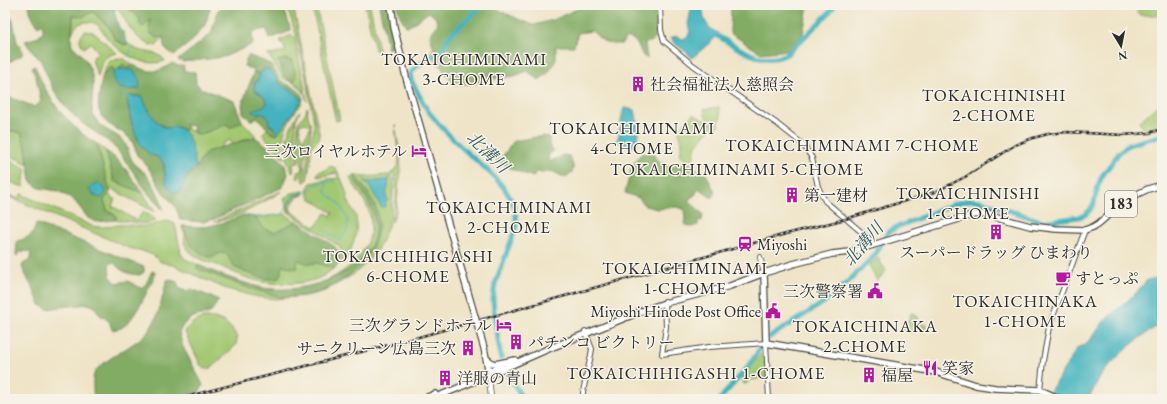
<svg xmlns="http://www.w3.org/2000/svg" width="1167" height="404" font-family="'EB Garamond','Noto Serif JP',serif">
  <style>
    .green { fill: #a3c872; stroke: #677a4e }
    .forest { fill: #82ac64; stroke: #566c48 }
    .water { fill: #45b3bf; stroke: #386f75 }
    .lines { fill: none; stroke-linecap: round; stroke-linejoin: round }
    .stream { stroke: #45b3bf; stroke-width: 1 }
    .river { stroke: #45b3bf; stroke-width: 5 }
    .tertiary-casing { stroke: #484742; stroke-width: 6 }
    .secondary-casing { stroke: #484742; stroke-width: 6 }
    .trunk-casing { stroke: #484742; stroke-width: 8 }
    .tertiary { stroke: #fff; stroke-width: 4 }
    .secondary { stroke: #fff; stroke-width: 4.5 }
    .trunk { stroke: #fff; stroke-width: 5.5 }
    .rail-casing { stroke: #2b2b2b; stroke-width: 2.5 }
    .rail { stroke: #f7f3e8; stroke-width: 1; stroke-dasharray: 3; stroke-linecap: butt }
    .trunk-bridge-casing { stroke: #484742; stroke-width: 8; stroke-linecap: butt }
    .trunk-bridge { stroke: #fff; stroke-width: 5.5 }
    .labels { text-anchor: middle; stroke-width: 3; stroke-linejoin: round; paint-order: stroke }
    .shield { fill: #f7f3e8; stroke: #686764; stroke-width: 1 }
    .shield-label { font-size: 15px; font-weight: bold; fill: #2b2b2b }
    .poi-label { font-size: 16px; fill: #2b2b2b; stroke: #f7f3e8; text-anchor: start }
    .neighbourhood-label { font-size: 17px; letter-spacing: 1px; fill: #2b2b2b; stroke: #f7f3e8 }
    .water-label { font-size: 17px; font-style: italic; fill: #345b5f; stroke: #f7f3e8 }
  </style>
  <rect width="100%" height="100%" fill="#f7f3e8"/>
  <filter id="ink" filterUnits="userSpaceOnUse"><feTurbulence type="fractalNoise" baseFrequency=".025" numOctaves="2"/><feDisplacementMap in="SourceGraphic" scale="8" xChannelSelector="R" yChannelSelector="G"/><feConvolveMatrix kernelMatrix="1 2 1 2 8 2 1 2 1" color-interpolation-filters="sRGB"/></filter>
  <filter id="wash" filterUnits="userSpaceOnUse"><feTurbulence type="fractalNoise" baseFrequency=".012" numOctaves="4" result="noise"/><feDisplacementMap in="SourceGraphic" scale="16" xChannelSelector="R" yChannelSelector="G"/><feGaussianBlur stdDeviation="0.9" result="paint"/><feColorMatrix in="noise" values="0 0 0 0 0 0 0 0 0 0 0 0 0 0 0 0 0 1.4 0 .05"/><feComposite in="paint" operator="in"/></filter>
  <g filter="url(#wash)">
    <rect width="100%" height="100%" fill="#efe4c7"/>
    <path class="green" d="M118 5C127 7 134 13 140 19H151L164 37 163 41 162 40 156 46C135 43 127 22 117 7Z
      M286 5H293L319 133V139L312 146 311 151 310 163 307 180 305 182 303 181 302 179 307 165 308 151 314 131V123C307 83 301 43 286 5Z
      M312 5H316L340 120 336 121 325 70Z
      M365 5H370L379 51 375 50Z
      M1140 5H1162V27H1159V15H1140L1136 12 1140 10Z
      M93 12 109 27 115 40 125 45 128 44C130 45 133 47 136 49 146 54 158 50 165 61 143 68 122 54 107 38 104 34 102 28 98 25 92 20 79 21 75 28 73 30 72 34 71 36L73 26V15Z
      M85 31 93 32 117 53C102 56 101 64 98 77L92 60 94 59 93 57 99 53 91 43 84 48C79 42 78 37 85 31Z
      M292 35 295 38 307 101 305 94 297 84 286 80 282 77 268 54 270 55 286 51 280 40Z
      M118 58 124 59 133 65 129 68 123 64 114 73V69L112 67 103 74C106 65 108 60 118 58Z
      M303 99C302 104 299 107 295 112 284 128 280 139 284 159L262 134 268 128 270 131 277 135Z
      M1162 101V128L1146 132 1139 122Z
      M307 107 308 108C306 117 311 120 311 129 311 136 308 143 306 150 304 161 306 171 298 179L296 173 297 172 301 171 303 169 301 162 304 138 310 129V127L306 123 300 124 299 127 302 137 299 161 296 164 298 123 306 112Z
      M719 107 721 119 716 130 713 126 696 145 693 160 680 157 682 141 679 132 682 126 693 114 713 125 705 115 704 109Z
      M300 111 299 114 296 119 293 173C279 152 287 130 300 111Z
      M242 121 255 135V137L245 139 232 145 230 140 222 144 223 147 206 152 196 168C194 156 191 139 183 130L187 128 191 131 193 130 194 133 199 135 228 124 230 128Z
      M395 125C397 138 404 170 399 182L396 211 392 222C395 207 399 190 395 176L390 174C396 170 398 167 399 160Z
      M13 131 21 133 26 148 28 164 5 153V133Z
      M97 144 106 151 114 181 143 193 155 212 112 189 110 192Z
      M5 158 25 168C26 174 23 180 24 187L12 183 5 179Z
      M330 166 336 168C342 180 345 187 348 200 350 206 354 211 356 217 359 229 352 253 343 262L342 253 339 246 288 212 284 198 292 193 304 191V193L294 195 287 205 290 212 288 206 295 196 304 194 303 195 297 197 290 207 292 212 315 227 326 213 331 216 333 213 310 198 307 190 311 183 329 179 339 178 336 173 318 177 317 175 318 172 326 170Z
      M355 175 364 177 389 175 394 179 391 219 379 247 367 262 354 274 325 291 309 295 276 299 258 297 238 292 224 288 173 265 161 262 153 255 142 251 129 248 5 195V194L19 199 21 194 92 226C106 229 114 224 127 225 134 225 141 227 148 226 160 225 162 217 175 224L181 254 185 259C207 269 230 279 253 285 259 287 265 289 271 289 286 290 302 289 316 285 342 276 373 253 371 223 371 207 359 193 351 180L350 177Z
      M282 191C261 204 238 218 214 222Z
      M108 194 115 199 112 206 137 221 143 211 155 219V221C145 226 136 222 125 221 121 221 119 221 115 220L117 217 107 210 104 200Z
      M285 214 335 247C339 252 341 256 340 263 335 268 329 272 323 276 305 286 274 285 254 280 242 277 231 271 220 266 209 262 195 259 188 249 182 242 185 242 185 235 184 232 182 229 182 226L206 227 226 222 244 215 256 218Z
      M878 258 886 271 877 281 869 265Z
      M911 313 915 314V317H918L917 323 926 325 924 332 915 330 914 333 901 330 904 320 909 321Z
      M203 318H214L225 322 233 330 237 338 236 345 211 368 205 369 201 366 185 332C188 325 195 321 203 318Z
      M762 353H766L767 377 750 380 747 383 744 384 742 377Z"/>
    <path class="forest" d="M29 5H118L114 11 119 28 124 34 127 44 126 45 115 40 109 27 93 12 87 14 83 17 73 15C73 22 70 40 72 45 73 47 77 50 79 52 86 60 92 70 93 81 94 94 88 109 96 120 104 131 111 131 120 138 128 144 128 154 133 162 135 166 140 169 144 172 154 183 160 196 163 210L148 193 119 152 108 141 82 123 67 109 53 89 41 61 29 47 25 41 39 37 43 31V26L41 24 38 26C34 20 29 12 29 5Z
      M121 5H211L205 25 192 41 174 55C166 49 162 48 164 37L157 38 150 33 149 27 151 20 143 27 139 24 140 19 132 11Z
      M225 5H283L291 31 269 39 267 29 252 32 253 44 224 57 183 62 178 60 211 34 218 10Z
      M379 5H387L389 22 395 42 393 46 388 49Z
      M397 5H488L518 19 534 25 553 20 586 5H657V30L653 41 645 43 647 58 643 56C639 48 636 36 625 38L622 44C605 44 604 43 592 31L578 33 574 46H556V60L548 73 539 80 527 71 514 76 486 80 477 83 454 85 431 53 434 47C428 34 429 34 438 23L435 17 429 12 409 26H406L399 14Z
      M731 5H808L803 34 788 50 761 53 730 33Z
      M9 13 13 21 17 42 23 51 22 55 5 64V15Z
      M248 55C254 58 263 60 269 64 274 67 276 74 280 79 289 89 297 83 303 99L302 100 298 98 293 91 284 88 277 81 269 70 264 69 260 74 257 73 260 75 254 89 255 91C261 93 265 96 267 103L266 105 261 108 257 114 262 113 268 117 270 126C275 127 275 131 278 134L277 135 271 133 257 117 253 120H250L243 113 242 104 254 72 253 70 244 66Z
      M285 59 292 61 296 76 295 81H292L284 76 280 63 277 61Z
      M172 63 178 66H184V71L195 72 196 83 202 90H205L234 101 242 121 229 128 227 124 199 135 194 133 193 130 194 126 185 125 187 128 183 130 181 128C177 128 172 129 168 128 154 124 148 109 142 97L138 96H130L127 99 130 118 137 137 149 154 158 156 163 162 165 180 179 193 189 174 196 168 206 152 255 137 270 148 284 163 288 174 283 187 214 219 203 222 180 220C176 204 173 204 163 192 157 184 153 174 147 166 144 162 140 159 137 155 135 152 136 149 134 146 133 142 130 139 127 136 118 127 103 126 99 110 97 99 101 85 103 74L112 67 114 69C114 72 113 76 114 79 116 91 129 89 138 89L133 70 119 69 123 64 129 68 133 65C150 73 157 74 172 63Z
      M35 66C47 98 67 126 97 144L109 188 110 192 104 200 107 210 117 217 115 220 97 222 88 218 73 199 58 191 39 188 31 182 26 148 21 133 13 131 5 133V90H6L9 97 35 107 41 101 36 77 32 67Z
      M543 136 549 137V145L554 151 549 154 548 160 549 162 564 155 569 156C574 166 576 171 566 178L552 171 542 173 536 172 533 177 512 169 496 160 502 157 514 141Z
      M106 151C122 161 132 178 143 193L114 181Z
      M653 152 659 162 669 167 688 160 693 167 706 174 715 192 712 198 698 188 696 194 688 200 703 214 702 221 698 220V225L691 227 684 224 685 219 684 209 676 207 658 209 645 206 639 198 625 193 632 166 641 154Z
      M355 175C364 188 377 202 378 218 382 249 352 278 325 290 312 296 295 298 280 297 275 296 271 294 266 293 261 291 256 290 251 289 233 283 215 275 196 268L198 265C220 275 246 287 270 289 308 293 380 271 375 222 373 204 362 191 352 176Z
      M244 215 256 218 264 228 274 232 297 221 335 247C339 252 341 256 340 263L334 269 317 263 309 264 298 260 297 264 298 268 295 269 283 265 281 268V273L279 278C265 282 247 273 234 267 232 262 229 259 227 254L220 253 212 258C204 255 195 252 190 244 187 238 186 232 182 226L206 227 226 222Z
      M36 223 144 267V272L140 275C127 274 122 272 113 262L109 265 110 276 116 283 128 281 141 288 146 284 152 271 156 273C149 287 135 321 121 328 119 329 115 329 112 330L109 321 100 315 94 306 88 304 62 307 47 309 40 305C35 291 28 281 22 267L23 264 27 262 31 258 30 251 20 252 18 256 16 255 17 241C28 238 34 236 36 223Z
      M168 279 177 282 179 288 186 291 191 289 219 300 210 313C195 316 186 317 179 333L183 347 203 385 200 391 172 399H94C93 393 92 380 94 374 99 361 138 345 149 330 159 317 162 299 166 283Z"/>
    <path class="water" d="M692 5C694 5 700 4 702 6 705 8 703 9 703 12 703 21 710 30 718 33L713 40 692 58C686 50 676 46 670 38L677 36 681 39 686 38 690 32 688 24Z
      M266 68C274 71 277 83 284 87 287 89 290 88 293 91 297 94 298 97 302 100L278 134 276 132 273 126 269 125C269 110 261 116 252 112L253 110C258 107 264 108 267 103 264 93 257 94 253 88H254L255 86 254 83 256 82 260 75 254 72 260 74Z
      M119 69 133 70 139 79 140 88C135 90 125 90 120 88 116 86 111 78 114 73 114 72 118 69 119 69Z
      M130 96H138L142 97C147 107 156 128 169 128 171 128 173 126 175 126 179 128 183 130 186 133 191 139 195 160 196 168L189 174 179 193H174C160 181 168 176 163 163 160 155 153 157 148 153 133 139 131 118 127 99Z
      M624 108 635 110C637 121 641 137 635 147L617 142C621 131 620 119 624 108Z
      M390 177 389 180 386 198 388 199 387 201H386L385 207H381C376 197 371 188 364 180L367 182 388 180Z
      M97 183 102 185 106 191 102 198C96 198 92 194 89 189L91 186Z
      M1162 275V323C1141 336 1120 352 1104 372 1098 379 1094 390 1088 399H1045L1078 347 1083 346 1091 339 1105 320 1135 294 1147 280 1153 279Z"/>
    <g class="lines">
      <path class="stream" d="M111 5 117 25 124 33 125 39 132 48 128 56
        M119 87V92L125 96H130
        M326 182 327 185 325 189 327 194 339 203 348 220 347 230 340 241 327 232
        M251 216 259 217 283 214 294 195 308 192 314 185 326 182 335 181"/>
      <path class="river" d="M483 5C472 16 458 26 448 38 445 42 446 48 442 51 434 57 412 65 411 75 410 81 415 86 417 91 422 100 426 110 433 117 440 126 449 135 458 144 480 166 524 192 515 230L495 284 493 299 494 313 501 358
        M710 32C733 43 760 69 787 54L829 13 835 5
        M770 337 823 303 839 289 847 283 875 255 888 232 897 227 954 204 969 200 980 201 1002 208 1044 222 1079 217 1085 215 1090 210 1094 203 1098 186 1102 176 1119 153 1128 145 1162 135
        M506 372 523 399
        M720 399 748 367 760 348"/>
    </g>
  </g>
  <g filter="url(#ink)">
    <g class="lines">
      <g class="tertiary-casing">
        <path id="tertiary" d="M660 5 661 30 664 41 693 65 776 123 800 142 804 146 812 158 818 187 825 201 872 241 874 245
          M665 301 666 327 662 354 709 347 766 343 769 399
          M1040 390 1043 361 1049 327 1085 230
          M583 399V392L586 377 590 360 592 349 585 331"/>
      </g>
      <g class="secondary-casing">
        <path id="secondary" d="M760 257 764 273
          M489 375 491 399"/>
      </g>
      <g class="trunk-casing">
        <path id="trunk" d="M391 5 394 27 407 81 467 289
          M764 273 766 343 936 372 976 385 995 388 1040 390 1060 399
          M484 348 489 373
          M486 358 492 363 495 364 515 360
          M478 376 501 366
          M423 399 435 394
          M432 399 489 375 548 349 647 309 665 303 730 286 764 273 793 264 832 254 850 252 972 215 986 214 1030 226 1056 229 1085 230 1093 227 1098 224 1127 199 1148 189 1162 185"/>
      </g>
      <use href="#tertiary" class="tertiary"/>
      <use href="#secondary" class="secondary"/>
      <use href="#trunk" class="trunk"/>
      <g class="rail-casing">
        <path id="rail" d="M177 399 408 340 786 234 842 220 935 192 965 177 1015 145 1033 138 1048 134 1067 132 1123 135 1149 133 1162 129"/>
      </g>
      <use href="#rail" class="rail"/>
      <g class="trunk-bridge-casing">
        <path id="trunk-bridge" d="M467 289 484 348"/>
      </g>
      <use href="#trunk-bridge" class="trunk-bridge"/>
    </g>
  </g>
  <defs>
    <g id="building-bare" transform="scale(1.2)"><path d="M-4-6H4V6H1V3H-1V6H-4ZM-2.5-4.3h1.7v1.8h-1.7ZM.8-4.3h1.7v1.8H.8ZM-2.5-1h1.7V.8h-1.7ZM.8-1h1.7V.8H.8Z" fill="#b5179e" stroke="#f7f3e8" stroke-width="2.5" paint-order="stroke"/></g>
    <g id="hotel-bare" transform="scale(1.2)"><path d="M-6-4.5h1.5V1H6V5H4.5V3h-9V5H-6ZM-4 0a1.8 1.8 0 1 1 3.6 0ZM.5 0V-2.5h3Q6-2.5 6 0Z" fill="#b5179e" stroke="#f7f3e8" stroke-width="2.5" paint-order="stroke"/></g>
    <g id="station-bare" transform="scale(1.2)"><path d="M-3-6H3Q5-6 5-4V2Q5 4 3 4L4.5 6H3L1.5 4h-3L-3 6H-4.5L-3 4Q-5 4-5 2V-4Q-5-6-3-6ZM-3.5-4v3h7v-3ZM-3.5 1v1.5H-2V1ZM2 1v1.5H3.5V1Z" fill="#b5179e" stroke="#f7f3e8" stroke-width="2.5" paint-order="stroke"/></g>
    <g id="cafe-bare" transform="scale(1.2)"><path d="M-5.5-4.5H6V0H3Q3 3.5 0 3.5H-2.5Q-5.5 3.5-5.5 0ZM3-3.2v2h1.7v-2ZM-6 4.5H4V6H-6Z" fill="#b5179e" stroke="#f7f3e8" stroke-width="2.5" paint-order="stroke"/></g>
    <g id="civic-bare" transform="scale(1.2)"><path d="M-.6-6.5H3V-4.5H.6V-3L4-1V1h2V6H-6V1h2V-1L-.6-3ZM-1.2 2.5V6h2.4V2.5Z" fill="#b5179e" stroke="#f7f3e8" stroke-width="2.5" paint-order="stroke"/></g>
    <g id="restaurant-bare" transform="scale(1.2)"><path d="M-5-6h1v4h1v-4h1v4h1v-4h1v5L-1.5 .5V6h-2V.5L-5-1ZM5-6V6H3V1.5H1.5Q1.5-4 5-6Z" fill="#b5179e" stroke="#f7f3e8" stroke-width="2.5" paint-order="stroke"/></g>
  </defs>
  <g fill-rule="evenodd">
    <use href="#building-bare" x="638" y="84"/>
    <use href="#hotel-bare" x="419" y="151"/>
    <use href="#building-bare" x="792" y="195"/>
    <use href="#building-bare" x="996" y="232"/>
    <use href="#station-bare" x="745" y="244"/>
    <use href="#cafe-bare" x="1063" y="278"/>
    <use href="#civic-bare" x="875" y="291"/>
    <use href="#civic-bare" x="773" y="311"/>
    <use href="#hotel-bare" x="504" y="325"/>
    <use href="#building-bare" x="516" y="342"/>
    <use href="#building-bare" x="468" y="348"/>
    <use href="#restaurant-bare" x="930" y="368"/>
    <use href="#building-bare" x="869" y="375"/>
    <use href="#building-bare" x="445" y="378"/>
  </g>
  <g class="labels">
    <rect class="shield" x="1105" y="191" width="32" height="26" rx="3"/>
    <g class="shield-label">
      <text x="1121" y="209">183</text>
    </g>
    <g class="poi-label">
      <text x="650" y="90">社会福祉法人慈照会</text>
      <text x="407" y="157" text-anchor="end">三次ロイヤルホテル</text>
      <text x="804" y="201">第一建材</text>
      <text x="757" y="250">Miyoshi</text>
      <text x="996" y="258" text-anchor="middle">スーパードラッグ ひまわり</text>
      <text x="1075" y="284">すとっぷ</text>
      <text x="863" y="297" text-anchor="end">三次警察署</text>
      <text x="761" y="317" text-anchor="end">Miyoshi Hinode Post Office</text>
      <text x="492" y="331" text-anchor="end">三次グランドホテル</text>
      <text x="528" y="348">パチンコ ビクトリー</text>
      <text x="456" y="354" text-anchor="end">サニクリーン広島三次</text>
      <text x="942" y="374">笑家</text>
      <text x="881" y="381">福屋</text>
      <text x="457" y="384">洋服の青山</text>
    </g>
    <g class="neighbourhood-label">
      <text x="464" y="65">TOKAICHIMINAMI<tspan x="464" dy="20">3-CHOME</tspan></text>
      <text x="994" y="101">TOKAICHINISHI<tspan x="994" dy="20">2-CHOME</tspan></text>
      <text x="632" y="134">TOKAICHIMINAMI<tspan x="632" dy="20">4-CHOME</tspan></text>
      <text x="852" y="151">TOKAICHIMINAMI 7-CHOME</text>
      <text x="737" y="175">TOKAICHIMINAMI 5-CHOME</text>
      <text x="968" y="199">TOKAICHINISHI<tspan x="968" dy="20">1-CHOME</tspan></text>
      <text x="509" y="213">TOKAICHIMINAMI<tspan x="509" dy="20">2-CHOME</tspan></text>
      <text x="408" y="262">TOKAICHIHIGASHI<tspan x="408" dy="20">6-CHOME</tspan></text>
      <text x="685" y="274">TOKAICHIMINAMI<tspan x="685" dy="20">1-CHOME</tspan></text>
      <text x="1025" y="307">TOKAICHINAKA<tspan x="1025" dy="20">1-CHOME</tspan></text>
      <text x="865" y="332">TOKAICHINAKA<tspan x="865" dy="20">2-CHOME</tspan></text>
      <text x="696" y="379">TOKAICHIHIGASHI 1-CHOME</text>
    </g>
    <g class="water-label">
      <text transform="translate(488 152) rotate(44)" y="6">北溝川</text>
      <text transform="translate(863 244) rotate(-49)" y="6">北溝川</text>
    </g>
  </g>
  <rect width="1167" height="404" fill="none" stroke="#f7f3e8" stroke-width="20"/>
  <g transform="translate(1121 46) rotate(170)" stroke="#f7f3e8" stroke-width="3" paint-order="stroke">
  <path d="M0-3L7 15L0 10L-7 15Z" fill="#2b2b2b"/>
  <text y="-6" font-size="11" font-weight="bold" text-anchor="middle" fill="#2b2b2b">N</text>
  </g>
</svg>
